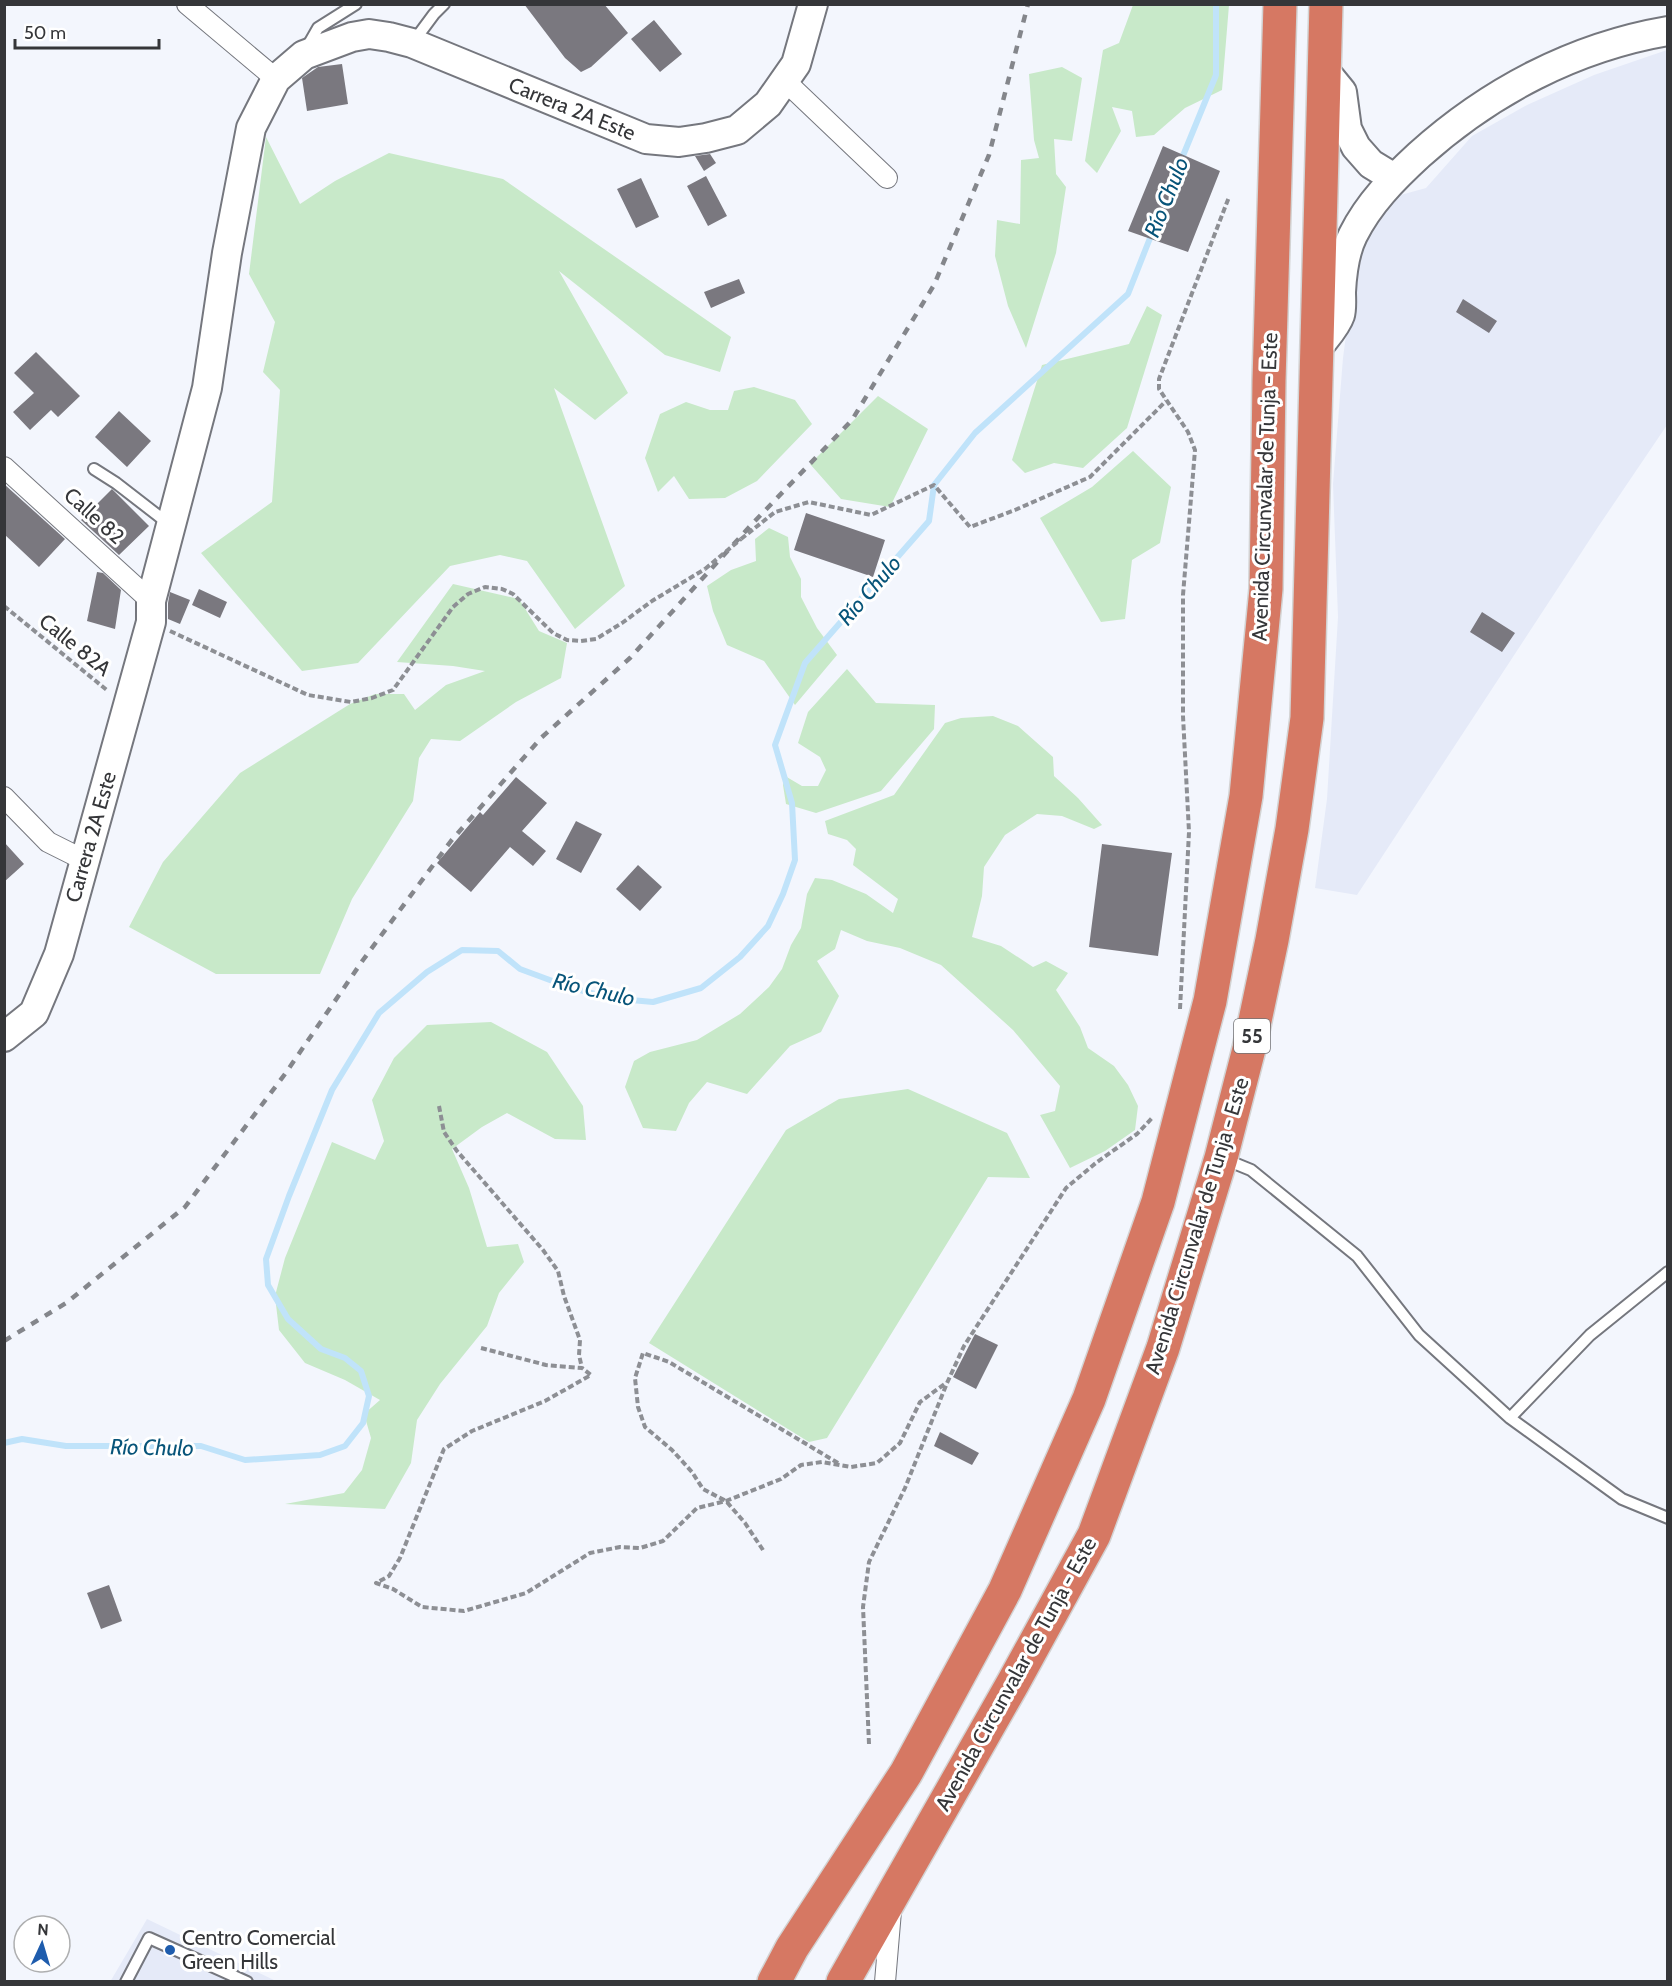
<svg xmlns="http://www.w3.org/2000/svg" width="1672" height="1986" font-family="Cabin,sans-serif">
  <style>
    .built { fill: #e5eaf8 }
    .green { fill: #c8e9c9 }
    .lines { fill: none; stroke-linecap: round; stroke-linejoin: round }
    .stream { stroke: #c0e3fa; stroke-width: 6 }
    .building { fill: #7a787f }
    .lane-casing { stroke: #75777e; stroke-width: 14 }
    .street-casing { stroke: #75777e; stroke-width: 22 }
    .secondary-casing { stroke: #75777e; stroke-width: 32 }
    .highway-casing { stroke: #d3d3d3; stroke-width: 36 }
    .path { stroke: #8d8f94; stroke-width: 4; stroke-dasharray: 6 3; stroke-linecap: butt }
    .lane { stroke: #fff; stroke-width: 10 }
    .street { stroke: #fff; stroke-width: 20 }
    .secondary { stroke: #fff; stroke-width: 28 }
    .highway { stroke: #d67863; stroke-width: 33 }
    .rail { stroke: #84868b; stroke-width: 4.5; stroke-dasharray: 8 8; stroke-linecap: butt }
    .path-bridge { stroke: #8d8f94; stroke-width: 4; stroke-dasharray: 6 3; stroke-linecap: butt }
    .poi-dot { fill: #1e5cad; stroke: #fff; stroke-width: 2 }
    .labels { text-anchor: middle; stroke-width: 6; stroke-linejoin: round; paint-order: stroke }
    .shield { fill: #fff; stroke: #727274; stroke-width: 1.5 }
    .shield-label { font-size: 20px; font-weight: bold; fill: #353639 }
    .street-label { font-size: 21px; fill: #353639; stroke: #fff }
    .poi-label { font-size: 21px; fill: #353639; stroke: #fff; text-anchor: start }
    .water-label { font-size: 22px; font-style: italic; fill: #075479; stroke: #fff }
  </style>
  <rect width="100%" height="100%" fill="#f3f6fd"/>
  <path class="built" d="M1667 50V425L1598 527 1357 895 1315 888 1327 799 1338 617 1333 484 1343 358 1349 312 1363 250 1378 215 1397 196 1426 188 1472 136 1527 105 1594 75Z
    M147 1919 276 1981 110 1982Z"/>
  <path class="green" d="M1133 5H1229L1222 90 1185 108 1154 135 1136 137 1132 111 1112 107 1121 131 1097 173 1085 161 1103 50 1119 43Z
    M1062 67 1082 78 1072 141 1054 139 1056 174 1066 187 1056 253 1026 348 1008 306 995 256 997 220 1020 224 1021 160 1039 158 1034 140 1029 74Z
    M266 137 300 204 335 181 389 153 503 179 731 337 720 372 665 355 559 271 628 393 595 420 554 388 625 586 575 629 527 561 500 555 450 566 358 663 302 671 201 553 272 502 280 390 263 372 275 322 249 274Z
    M1147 306 1162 315 1127 428 1083 468 1054 463 1025 473 1012 460 1042 365 1129 344Z
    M754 387 795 400 812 424 757 481 725 498 689 499 674 476 658 492 645 458 660 414 686 402 710 410H728L734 391Z
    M878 396 928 429 890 507 841 499 810 464Z
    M1133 451 1171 487 1160 543 1132 560 1125 619 1101 622 1040 518 1092 487Z
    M769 528 788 537 790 557 801 579V597L817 628 837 655 795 705 764 661 727 645 713 611 707 586 731 570 756 561 755 539Z
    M453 584 519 599 539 631 567 643 561 678 516 702 460 741 431 739 419 758 413 801 352 899 320 974H216L129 927 163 862 240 773 350 704 375 694H404L415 710 446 685 485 671 453 666 397 662Z
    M847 669 876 703 935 705 934 729 881 791 816 813 786 804 783 785 785 776 802 786H818L826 770 820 757 798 743 808 712Z
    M993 716 1018 726 1053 757 1054 776 1078 798 1102 825 1094 829 1062 816 1037 814 1005 835 984 867 982 896 972 937 1001 946 1033 967 1046 961 1068 973 1056 990 1080 1027 1088 1048 1114 1066 1128 1085 1138 1106 1135 1130 1105 1151 1070 1168 1040 1115 1055 1111 1060 1086 1013 1030 941 965 900 948 867 941 841 930 835 949 817 961 839 996 821 1032 790 1046 747 1094 707 1082 689 1103 676 1131 643 1128 625 1087 634 1061 650 1052 697 1040 740 1014 769 987 782 969 791 945 801 928 807 894 815 878 832 880 866 894 893 913 898 899 853 865 856 849 847 840 828 834 825 821 894 795 945 723 961 718Z
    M491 1022 547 1052 583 1106 586 1140 555 1139 507 1113 482 1127 452 1149 469 1188 487 1247 518 1244 524 1262 499 1293 487 1326 440 1384 417 1420 411 1463 385 1509 285 1504 344 1493 362 1470 371 1438 364 1414 380 1400 345 1380 305 1363 279 1330 275 1296 285 1258 332 1142 375 1160 384 1141 372 1100 394 1058 427 1025Z
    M908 1089 1007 1133 1030 1178 988 1177 827 1438 809 1442 649 1343 786 1130 839 1099Z"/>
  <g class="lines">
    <path class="stream" d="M1180 163 1216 75V4
      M4 1443 22 1439 66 1446H201L245 1460 320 1455 345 1446 363 1423 369 1396 361 1371 345 1358 321 1349 288 1319 268 1285 266 1259 289 1196 332 1090 379 1013 427 972 462 950 498 951 520 969 566 986 609 998 653 1002 701 988 740 957 768 926 783 894 795 860 792 803 775 745 805 663 929 521 934 485 975 433 1128 294 1152 233"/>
  </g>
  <path class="building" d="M524 4H604L628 33 591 67 581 72 565 58Z
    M654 20 682 54 660 72 631 39Z
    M342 64 348 104 307 111 302 78 318 67Z
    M1163 146 1220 171 1188 252 1128 231Z
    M710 154 716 163 704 171 695 156Z
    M706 176 727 216 708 226 687 186Z
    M641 178 659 217 636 228 617 189Z
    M739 279 745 293 711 308 704 292Z
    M1463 299 1497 321 1489 333 1456 312Z
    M36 352 80 396 58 417 51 410 30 430 13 412 34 393 14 373Z
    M119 411 151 441 127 467 95 437Z
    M4 484 65 539 39 567 4 534Z
    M112 489 149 526 119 555 81 520Z
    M806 513 885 540 873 577 794 550Z
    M97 572 103 573 121 590 115 629 87 621Z
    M199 589 227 602 220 618 192 605Z
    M170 592 190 600 180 624 168 619V603Z
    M1482 612 1515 633 1502 652 1470 632Z
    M516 777 547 803 522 831 546 851 533 866 510 847 471 892 437 863 480 812 483 815Z
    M576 821 602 834 581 873 556 859Z
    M4 842 24 864 4 882Z
    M1102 844 1172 853 1158 956 1089 947Z
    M638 865 662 887 640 911 616 889Z
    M975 1334 998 1345 976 1389 953 1377Z
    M940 1432 979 1453 972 1465 934 1446Z
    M109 1585 122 1621 101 1629 87 1593Z"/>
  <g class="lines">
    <g class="lane-casing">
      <path id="lane" d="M414 41 434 14 444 4
        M306 49 318 28 356 4
        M94 469 116 483 169 524
        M1224 1159 1251 1170 1357 1256 1419 1335 1510 1418 1622 1499 1668 1518
        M1510 1418 1590 1335 1668 1272
        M126 1982 149 1938 247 1982"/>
    </g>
    <g class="street-casing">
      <path id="street" d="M187 4 276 79
        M784 80 887 178
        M4 467 151 601
        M4 797 48 842 84 860
        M885 1982 891 1911"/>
    </g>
    <g class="secondary-casing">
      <path id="secondary" d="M1324 70 1342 92 1347 129 1356 147 1371 164 1394 178
        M1317 349C1324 339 1336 327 1340 315 1342 309 1341 299 1341 292 1342 273 1344 253 1353 235 1369 203 1393 179 1419 155 1489 92 1574 47 1668 31
        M4 1037 34 1013 59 954 151 622V601L207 388 227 253 251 128 276 79 304 55 352 37 369 34 389 37 412 43 646 139 679 142 706 138 737 130 768 104 796 64 813 4"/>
    </g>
    <g class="highway-casing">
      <path id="highway" d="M774 1982 792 1948 906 1773 1005 1590 1089 1399 1158 1202 1210 1001 1246 796 1266 589 1269 381 1280 4
        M843 1982 1013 1683 1094 1535 1163 1348 1221 1158 1249 1049 1272 940 1292 829 1307 718 1326 4"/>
    </g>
    <path class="path" d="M741 539 775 512 809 502 871 515 934 485 970 527 1015 510 1090 477 1166 401
      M4 606 108 691
      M170 631 308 695 351 702 372 698 393 690 453 607 468 594 485 587 502 589 513 594 553 633 567 640 581 641 596 639 622 623 652 601 705 569
      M1180 1009 1189 832 1183 716V595L1195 450 1188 432 1159 389V379L1229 197
      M439 1106 444 1132 457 1151 543 1250 558 1271 564 1296 580 1340 579 1355 582 1368
      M481 1348 546 1365 582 1368 591 1375 545 1401 472 1431 444 1449 400 1558 389 1576 376 1583 393 1589 422 1607 464 1611 526 1593 590 1553 620 1547 640 1548 663 1541 697 1508 726 1501 781 1479 801 1465 822 1462 851 1467 877 1463 900 1443 920 1402 946 1383
      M763 1550 745 1523 726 1501 703 1489 692 1472 672 1450 645 1427 638 1407 635 1378 643 1353 669 1362 838 1463
      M869 1744 863 1607 869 1562 905 1488 947 1383 964 1346 1066 1188 1097 1162 1137 1134 1153 1117"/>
    <use href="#lane" class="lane"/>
    <use href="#street" class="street"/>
    <use href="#secondary" class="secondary"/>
    <use href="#highway" class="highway"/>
    <path class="rail" d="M4 1341 66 1303 185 1207 285 1074 363 960 451 841 541 738 630 658 753 523 852 420 934 285 989 155 1028 4"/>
    <path class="path-bridge" d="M705 569 741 539"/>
  </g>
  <circle class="poi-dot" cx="170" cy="1950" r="6"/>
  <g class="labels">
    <rect class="shield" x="1234" y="1019" width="36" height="34" rx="4.5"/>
    <g class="shield-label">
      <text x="1252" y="1043">55</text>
    </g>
    <g class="street-label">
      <text transform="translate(572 109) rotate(22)" y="7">Carrera 2A Este</text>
      <text transform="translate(1265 487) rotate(-88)" y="7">Avenida Circunvalar de Tunja - Este</text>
      <text transform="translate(94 516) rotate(42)" y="7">Calle 82</text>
      <text transform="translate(75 645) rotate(39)" y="7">Calle 82A</text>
      <text transform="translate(91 837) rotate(-74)" y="7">Carrera 2A Este</text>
      <text transform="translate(1197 1226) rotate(-73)" y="7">Avenida Circunvalar de Tunja - Este</text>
      <text transform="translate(1016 1674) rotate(-61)" y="7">Avenida Circunvalar de Tunja - Este</text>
    </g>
    <g class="poi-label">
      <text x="182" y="1945">Centro Comercial<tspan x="182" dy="24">Green Hills</tspan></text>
    </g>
    <g class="water-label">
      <text transform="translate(1166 197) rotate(-68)" y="8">Río Chulo</text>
      <text transform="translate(869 590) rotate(-49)" y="8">Río Chulo</text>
      <text transform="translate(594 989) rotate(13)" y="8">Río Chulo</text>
      <text transform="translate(152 1447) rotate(1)" y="8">Río Chulo</text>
    </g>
  </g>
  <rect width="1672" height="1986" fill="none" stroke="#353639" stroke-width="12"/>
  <g transform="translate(42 1944) rotate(4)"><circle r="28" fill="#ffffff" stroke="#aeafb0" stroke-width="1.5"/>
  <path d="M0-4.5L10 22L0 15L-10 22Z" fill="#1e5cad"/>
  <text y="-9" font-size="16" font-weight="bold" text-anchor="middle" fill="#353639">N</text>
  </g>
  <path d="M15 39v9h144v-9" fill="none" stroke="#353639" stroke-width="3"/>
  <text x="24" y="39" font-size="18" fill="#353639" stroke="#ffffff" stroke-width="4.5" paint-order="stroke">50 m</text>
</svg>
